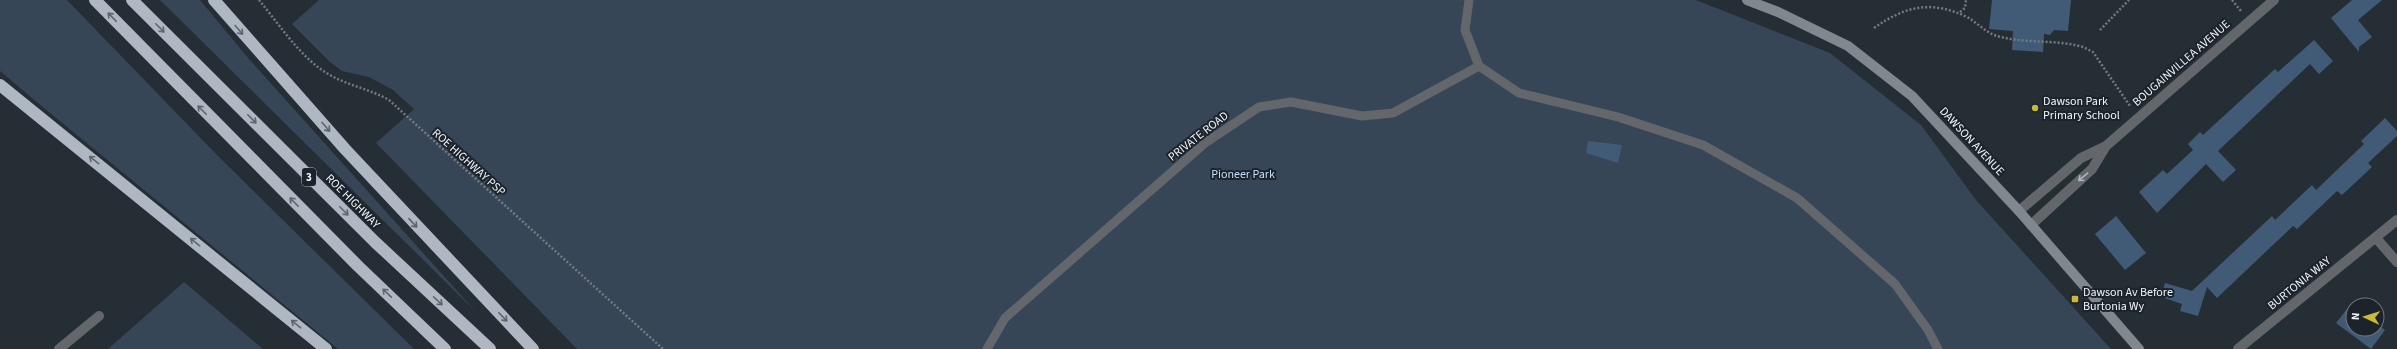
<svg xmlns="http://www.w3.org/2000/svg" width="2397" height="349" font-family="'Source Sans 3',sans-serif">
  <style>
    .green { fill: #364656 }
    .building { fill: #415b77 }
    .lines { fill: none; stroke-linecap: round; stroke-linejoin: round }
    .path { stroke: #737a81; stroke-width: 2.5; stroke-dasharray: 2 2; stroke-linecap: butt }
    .service { stroke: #63676b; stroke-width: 9 }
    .minor { stroke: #63676b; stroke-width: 10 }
    .tertiary { stroke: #63676b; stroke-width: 10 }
    .secondary { stroke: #81878e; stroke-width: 10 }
    .motorway { stroke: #aeb7c2; stroke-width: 12 }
    .oneway { stroke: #5e666f }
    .oneway2 { stroke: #b1b5ba }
    .poi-dot { fill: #ccb938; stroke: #1c232b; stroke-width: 1.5 }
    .labels { text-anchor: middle; stroke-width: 4; stroke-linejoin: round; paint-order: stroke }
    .shield { fill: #1c232b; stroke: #b0b6bd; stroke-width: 1 }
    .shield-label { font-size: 11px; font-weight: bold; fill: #f0f5fb }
    .street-label { font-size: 12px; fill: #f0f5fb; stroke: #1c232b }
    .poi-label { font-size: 12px; fill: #f0f5fb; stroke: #1c232b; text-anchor: start }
    .park-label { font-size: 12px; fill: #c3dffd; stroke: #1c232b }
  </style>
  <rect width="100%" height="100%" fill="#252d35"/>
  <path class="green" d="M0 0H67L217 155 414 349H338L33 99 0 71Z
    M160 0H200L249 59 476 312Z
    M319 0H1696L1830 53 1921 125 1976 200 2111 349H577L376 143 414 109 393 90 369 77 342 71 330 62 292 24Z
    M184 282 263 349H108Z"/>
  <path class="building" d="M1992 0H2071L2068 31 2054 30 2050 35 2044 34 2043 52 2012 50 2013 31 1989 29Z
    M2352 0H2382L2358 20 2372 37 2359 47V52L2331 18Z
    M2314 40 2333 61 2319 74 2310 64 2218 151 2236 170 2223 182 2206 164 2157 213 2139 192 2163 170 2167 174 2193 150 2188 144 2200 132 2203 135 2275 69 2278 72Z
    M2385 118 2397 131V136L2368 163 2372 167 2342 195 2337 191 2297 229 2293 226 2217 298 2207 287 2198 316 2180 311 2182 304 2161 297 2165 283 2192 291 2272 216 2275 220 2312 185 2316 190 2364 144 2361 141Z
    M1588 141 1622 145 1618 163 1586 153Z
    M2116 216 2146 253 2125 270 2095 234Z
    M2350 305 2353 307V329H2377V324L2385 330 2371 349 2336 323Z"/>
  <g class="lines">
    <path class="path" d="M259 0C280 25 301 59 330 75 349 86 370 89 389 100L663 349
      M2232 0 2241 11
      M1960 12 1965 8 1966 0
      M1874 28C1907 5 1933 0 1969 18 1978 24 1987 33 1997 36 2025 44 2055 39 2083 47L2093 52 2130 106
      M2100 30 2129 0"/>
    <path class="service" d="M1469 0 1465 30 1479 66 1519 93 1618 117 1703 145 1797 198 1895 284 1928 330 1938 349
      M987 349 1005 318 1205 143 1259 107 1291 102 1362 116 1393 113 1479 66"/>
    <path class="minor" d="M2376 238 2397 262
      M59 349 99 316
      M2238 349 2397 220"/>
    <path class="tertiary" d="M2019 211 2081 158 2106 146 2274 0
      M2031 225 2092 169 2106 146"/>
    <path class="secondary" d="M1747 0 1778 12 1848 46 1912 96 2019 211 2139 349"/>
    <path class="motorway" d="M95 0 358 266 445 349
      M132 0 375 242 490 349
      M214 0 345 149 533 349
      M0 85 326 349"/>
  </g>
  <defs><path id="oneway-shaft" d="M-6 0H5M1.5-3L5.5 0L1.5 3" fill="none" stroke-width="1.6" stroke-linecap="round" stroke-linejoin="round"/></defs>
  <g class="oneway">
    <use href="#oneway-shaft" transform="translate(112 17) rotate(-134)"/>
    <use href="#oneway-shaft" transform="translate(160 28) rotate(45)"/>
    <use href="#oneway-shaft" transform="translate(239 30) rotate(50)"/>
    <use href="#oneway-shaft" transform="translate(202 110) rotate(-135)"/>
    <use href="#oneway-shaft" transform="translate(252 119) rotate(45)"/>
    <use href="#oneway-shaft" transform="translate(326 127) rotate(49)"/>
    <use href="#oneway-shaft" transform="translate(94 160) rotate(-142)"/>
    <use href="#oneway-shaft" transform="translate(294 202) rotate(-135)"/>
    <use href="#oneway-shaft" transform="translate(344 211) rotate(45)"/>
    <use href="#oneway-shaft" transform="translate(413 223) rotate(47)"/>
    <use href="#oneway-shaft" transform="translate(195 242) rotate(-141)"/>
    <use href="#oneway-shaft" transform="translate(387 293) rotate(-136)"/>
    <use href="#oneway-shaft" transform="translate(438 301) rotate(43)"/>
    <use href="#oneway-shaft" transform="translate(503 317) rotate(46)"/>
    <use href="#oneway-shaft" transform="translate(296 324) rotate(-141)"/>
  </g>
  <use class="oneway2" href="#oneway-shaft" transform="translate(2083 177) rotate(140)"/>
  <g class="poi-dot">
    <circle cx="2035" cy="108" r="4"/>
    <rect x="2071" y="295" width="8" height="8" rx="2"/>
  </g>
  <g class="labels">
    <rect class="shield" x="302" y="168" width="14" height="18" rx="3"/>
    <g class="shield-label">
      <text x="309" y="181">3</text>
    </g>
    <g class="street-label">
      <text transform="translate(2181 63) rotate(-41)" y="4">BOUGAINVILLEA AVENUE</text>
      <text transform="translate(1198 136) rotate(-38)" y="4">PRIVATE ROAD</text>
      <text transform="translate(1972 141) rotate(47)" y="4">DAWSON AVENUE</text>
      <text transform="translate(469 162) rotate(42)" y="4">ROE HIGHWAY PSP</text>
      <text transform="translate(353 201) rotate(45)" y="4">ROE HIGHWAY</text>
      <text transform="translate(2299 283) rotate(-39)" y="4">BURTONIA WAY</text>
    </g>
    <g class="poi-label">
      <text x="2043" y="105">Dawson Park<tspan x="2043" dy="14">Primary School</tspan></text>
      <text x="2083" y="296">Dawson Av Before<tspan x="2083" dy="14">Burtonia Wy</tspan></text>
    </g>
    <g class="park-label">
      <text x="1243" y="178">Pioneer Park</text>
    </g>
  </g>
  <g transform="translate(2365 317) rotate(274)"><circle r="19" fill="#1c232b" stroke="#71777e"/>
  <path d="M0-3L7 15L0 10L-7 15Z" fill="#ccb938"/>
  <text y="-6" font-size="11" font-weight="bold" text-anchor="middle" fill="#f0f5fb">N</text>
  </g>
</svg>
